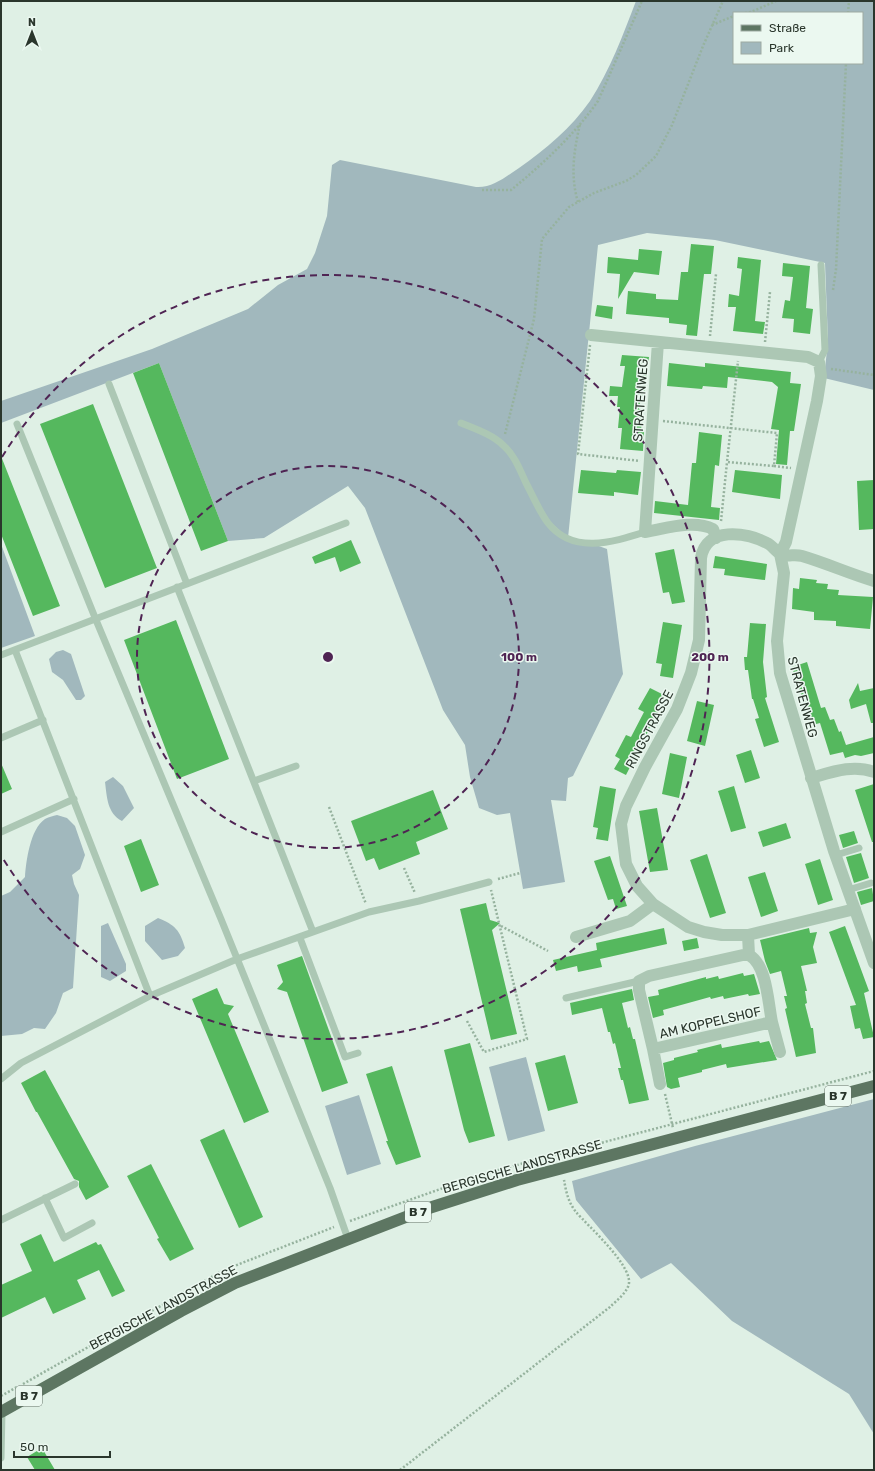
<svg xmlns="http://www.w3.org/2000/svg" width="875" height="1471" font-family="Rubik,sans-serif">
  <style>
    .green { fill: #a1b8bd; fill-rule: evenodd }
    .building { fill: #55b85e }
    .lines { fill: none; stroke-linecap: round; stroke-linejoin: round }
    .path { stroke: #96b29e; stroke-width: 2.5; stroke-dasharray: 2 2; stroke-linecap: butt }
    .lane { stroke: #acc7b4; stroke-width: 7 }
    .street { stroke: #acc7b4; stroke-width: 12 }
    .primary { stroke: #5d7662; stroke-width: 12 }
    .ring { fill: none; stroke: #4f2453; stroke-width: 2; stroke-dasharray: 7 5 }
    .labels { text-anchor: middle; stroke-width: 3; stroke-linejoin: round; paint-order: stroke }
    .shield { fill: #ebf8f0; stroke: #647067; stroke-width: 1 }
    .shield-label { font-size: 12px; font-weight: bold; fill: #2a362c }
    .street-label { font-size: 13px; fill: #2a362c; stroke: #ebf8f0 }
    .centre { fill: #4f2453; stroke: #ebf8f0; stroke-width: 2 }
    .ring-label { font-size: 12px; text-anchor: middle; font-weight: bold; fill: #4f2453; stroke: #ebf8f0; stroke-width: 3; stroke-linejoin: round; paint-order: stroke }
  </style>
  <rect width="100%" height="100%" fill="#dff0e5"/>
  <path class="green" d="M636 1H874V390L824 378 828 341 825 263 715 240 647 233 598 245 568 538 550 522 531 490 538 512 554 531 574 543 596 545 607 549 623 674 573 776 568 778 566 801 551 800 565 882 523 889 510 813 497 815 479 808 470 777 465 745 443 710 365 508 348 486 264 538 228 541 159 363 1 423V401L152 349 248 309 278 285 307 269 315 253 327 216 332 165 340 160 476 187C493 188 505 177 519 168 545 150 572 127 590 101 610 70 623 35 636 1ZM734 13H862V63H734Z
    M1 544 35 636 1 648Z
    M63 650 71 654 85 696 81 700H76L63 680 52 672 49 659 56 652Z
    M113 777 123 786 134 808 122 821C107 813 107 797 105 782Z
    M57 815 67 818 75 826 85 855 80 869 72 875 74 884 79 895 73 988 63 993 56 1013 45 1029 34 1028 22 1034 1 1036V896L10 892 25 877C26 862 30 829 45 819 48 817 53 816 57 815Z
    M158 918C175 925 180 930 185 948L178 956 162 960 145 941V926Z
    M108 923 126 964V971L110 981 101 977V926Z
    M526 1057 545 1131 508 1141 489 1067Z
    M359 1095 381 1164 347 1175 325 1106Z
    M874 1099V1434L849 1394 732 1321 671 1263 641 1279 576 1200 572 1181 695 1146Z"/>
  <path class="building" d="M691 244 714 246 711 274H704L697 336 686 335 687 325 669 323V318L626 314 628 291 656 294V299L678 300 681 272H688Z
    M639 249 662 251 659 275 634 272 618 299 620 274 607 273 608 257 638 260Z
    M738 257 761 260 755 321 765 322 763 334 733 331 736 307H728L729 294 739 296 742 269 737 268Z
    M783 263 810 266 806 308 813 309 810 334 793 332 794 319 782 318 785 300 790 301 793 277 782 276Z
    M597 305 613 307 612 319 595 316Z
    M622 355 649 357 644 396H641L639 409 643 410 641 430 644 431 643 451 620 449 622 428H618L620 407H617L618 396H609L610 386 622 387 625 366H620Z
    M159 363 228 541 201 551 133 373Z
    M669 363 705 367V363L791 372 790 383 801 384 794 431H790L787 465 776 464 779 430 771 429 778 387 772 382 728 377 727 388 703 386 702 389 667 386Z
    M93 404 157 568 105 588 40 424Z
    M699 432 722 435 719 466 715 465 711 507 720 508 719 520 654 513 655 501 688 505 692 463H696Z
    M1 456 60 606 33 616 1 534Z
    M581 470 616 473 617 470 641 472 638 495 614 492V496L578 493Z
    M735 470 782 475 780 499 732 492Z
    M874 480V529L859 530 857 481Z
    M351 540 361 563 340 572 335 557 315 564 312 557Z
    M674 549 685 602 672 604 669 592 663 593 655 553Z
    M715 556 767 564 765 580 724 575 725 569 713 568Z
    M800 578 817 580 816 583 828 584 827 589 839 590 838 595 873 597 870 629 836 626V621L814 620V612L792 609 793 588 799 589Z
    M176 620 229 759 177 779 124 640Z
    M663 622 682 625 673 678 660 676 662 664 656 663Z
    M750 623 766 624 763 662 767 697 765 698 779 742 764 747 755 719 759 718 753 699H752L748 670H745L744 657H747Z
    M807 662 821 708 825 707 830 720 834 719 839 732 841 731 846 745 874 737V753L861 756 855 755 845 758 843 752 830 755 820 723 812 725 808 713H807L792 667Z
    M858 683 860 691 874 688V723H871L866 704 851 709 849 700Z
    M650 688 666 696 626 775 614 769 620 759 615 756 626 735 631 737 644 712 638 709Z
    M697 701 714 705 705 746 687 741Z
    M751 750 760 778 745 783 736 755Z
    M670 753 687 757 679 798 662 794Z
    M1 763 12 789 1 794Z
    M874 784V842H872L855 790Z
    M600 786 616 789 608 841 596 839 598 828 593 827Z
    M734 786 746 828 731 832 718 791Z
    M433 790 448 829 416 842 420 854 379 870 374 858 366 861 351 821Z
    M657 808 668 870 650 872 639 811Z
    M786 823 791 838 763 847 758 832Z
    M854 831 858 843 843 848 839 835Z
    M141 839 159 885 141 892 124 846Z
    M861 853 869 878 854 883 846 857Z
    M707 854 726 913 710 918 690 860Z
    M610 856 627 906 616 909 613 899 608 900 594 861Z
    M820 859 833 900 818 905 805 864Z
    M765 872 778 911 761 917 748 877Z
    M872 888 874 901 861 905 857 892Z
    M486 903 490 920 500 923 492 930 517 1034 491 1040 460 909Z
    M845 926 869 991 864 993 874 1037 863 1039 860 1028 855 1029 850 1006 856 1005 829 932Z
    M664 928 667 944 600 959 602 967 578 972 577 966 556 971 553 960 597 950 596 943Z
    M809 928 810 933 817 932 813 947 817 963 801 966 807 991H805L807 1003 805 1004 811 1028H813L816 1053 796 1057 785 1009 787 1008 784 996H787L781 971 770 974 765 961 760 940Z
    M697 938 699 948 684 951 682 941Z
    M302 956 348 1083 322 1092 287 992 277 989 283 982 277 965Z
    M743 973 744 976 754 974 760 994 749 996 748 994 724 999 723 996 711 999 710 997 663 1010 664 1015 653 1018 648 997 659 995 658 990 706 977V979L718 976 719 979Z
    M217 988 224 1004 234 1006 228 1014 269 1112 244 1123 192 999Z
    M632 989 634 1000 622 1003 628 1028 630 1027 633 1039H635L649 1100 629 1104 623 1080H621L618 1068H621L615 1043 613 1044 610 1032H608L602 1008 572 1015 570 1003Z
    M759 1041 760 1043 769 1041 777 1060 727 1068 726 1064 702 1070V1072L678 1078 680 1087 671 1089 667 1087 663 1063 674 1060V1058L698 1052 697 1050 721 1044 722 1048Z
    M470 1043 495 1136 469 1143 464 1130 444 1050Z
    M565 1055 578 1103 548 1111 535 1063Z
    M392 1066 421 1157 396 1165 386 1141H388L366 1074Z
    M45 1070 109 1187 86 1200 79 1187V1181L74 1179 37 1112H36L21 1083Z
    M224 1129 263 1217 239 1228 200 1140Z
    M151 1164 194 1249 170 1261 157 1239 159 1238 127 1176Z
    M41 1234 54 1262 96 1242 98 1245 101 1244 125 1291 112 1297 99 1270 77 1280 86 1299 53 1314 45 1297 1 1318V1285L32 1271 20 1244Z
    M42 1448 55 1470H35L27 1457Z"/>
  <g class="lines">
    <path class="path" d="M745 13 751 12 776 1
      M848 13 849 1
      M712 25 734 16
      M482 190H511C543 164 575 134 598 101L642 1
      M578 202C570 176 574 150 580 124
      M833 290 836 269 846 63
      M710 336 716 274
      M765 342 770 292
      M590 345 578 454 640 461
      M831 369 874 375
      M663 421 777 433 774 466 727 462 738 361
      M505 434 534 319 542 239 569 207 594 193 626 181 636 175 656 156 672 125 703 46 723 1
      M774 466 791 468
      M721 521 727 462
      M329 807 366 904
      M404 868 415 893
      M498 879 520 873
      M501 926 548 951
      M467 1021 484 1052 527 1039 491 890
      M665 1094 673 1128
      M350 1221 483 1174 874 1071
      M23 1384 224 1270 334 1227
      M1 1396 17 1387
      M400 1470 610 1307C616 1301 628 1292 629 1283 631 1264 588 1226 576 1212 568 1202 566 1191 564 1180"/>
    <path class="lane" d="M819 362 825 350 821 265
      M109 384 187 584
      M461 423C476 429 493 435 504 446 515 456 520 470 526 483 533 496 539 511 548 523 573 555 613 542 645 532
      M17 424 96 620 221 919 330 1188 348 1239
      M177 587 313 932
      M15 650 150 996
      M1 655 346 523
      M1 738 43 720
      M254 781 296 766
      M1 832 74 799
      M836 855 859 848
      M848 890 871 883
      M300 938 345 1057 358 1053
      M566 998 639 981
      M1 1079 21 1063 150 996 237 959 369 912 419 901 489 882
      M45 1198 64 1238 92 1223
      M1 1220 75 1184
      M1 1458 2 1411"/>
    <path class="street" d="M591 335 808 357 819 362 821 376 817 401 786 542 780 554 784 573 777 641 780 673 834 851 874 963
      M658 342 645 532C665 529 693 519 713 529L716 538
      M811 778C832 772 853 764 874 772
      M855 909 748 935H722L704 932 688 927 653 904 637 886 626 864 621 824 626 806 645 767 677 709 691 673 699 640 701 558C706 526 746 532 767 543 772 545 776 552 781 554 787 557 795 554 802 556 826 563 850 574 874 581
      M748 935 749 955C767 965 768 1003 772 1022L653 1049 639 990V981L649 976 743 955H749
      M576 937 630 921 653 904
      M772 1022 780 1052
      M653 1049 660 1084"/>
    <path class="primary" d="M1 1412 181 1311 235 1283 429 1208 517 1180 874 1086"/>
  </g>
  <g class="ring">
    <circle cx="328" cy="657" r="191"/>
    <path d="M2 457A382 382 0 1 1 2 857"/>
  </g>
  <g class="labels">
    <g class="shield">
      <rect x="825" y="1086" width="26" height="20" rx="3"/>
      <rect x="405" y="1202" width="26" height="20" rx="3"/>
      <rect x="16" y="1386" width="26" height="20" rx="3"/>
    </g>
    <g class="shield-label">
      <text x="838" y="1100">B 7</text>
      <text x="418" y="1216">B 7</text>
      <text x="29" y="1400">B 7</text>
    </g>
    <g class="street-label">
      <text transform="translate(640 400) rotate(-86)" y="5">STRATENWEG</text>
      <text transform="translate(803 697) rotate(75)" y="5">STRATENWEG</text>
      <text transform="translate(649 729) rotate(-62)" y="5">RINGSTRASSE</text>
      <text transform="translate(710 1022) rotate(-13)" y="5">AM KOPPELSHOF</text>
      <text transform="translate(522 1166) rotate(-16)" y="5">BERGISCHE LANDSTRASSE</text>
      <text transform="translate(163 1307) rotate(-28)" y="5">BERGISCHE LANDSTRASSE</text>
    </g>
  </g>
  <circle cx="328" cy="657" r="6" class="centre"/>
  <g class="ring-label">
    <text x="519" y="661">100 m</text>
    <text x="710" y="661">200 m</text>
  </g>
  <rect width="875" height="1471" fill="none" stroke="#2a362c" stroke-width="4"/>
  <rect x="733" y="12" width="130" height="52" fill="#ebf8f0" stroke="#9eaaa2"/>
  <rect x="741" y="25" width="20" height="6" fill="#5d7662" stroke="#9eaaa2"/>
  <text x="769" y="32" font-size="12" fill="#2a362c">Straße</text>
  <rect x="741" y="42" width="20" height="12" fill="#a1b8bd" stroke="#9eaaa2"/>
  <text x="769" y="52" font-size="12" fill="#2a362c">Park</text>
  <g transform="translate(32 32)" stroke="#ebf8f0" stroke-width="3" paint-order="stroke">
  <path d="M0-3L7 15L0 10L-7 15Z" fill="#2a362c"/>
  <text y="-6" font-size="11" font-weight="bold" text-anchor="middle" fill="#2a362c">N</text>
  </g>
  <path d="M14 1451v6h96v-6" fill="none" stroke="#2a362c" stroke-width="2"/>
  <text x="20" y="1451" font-size="12" fill="#2a362c" stroke="#ebf8f0" stroke-width="3" paint-order="stroke">50 m</text>
</svg>
